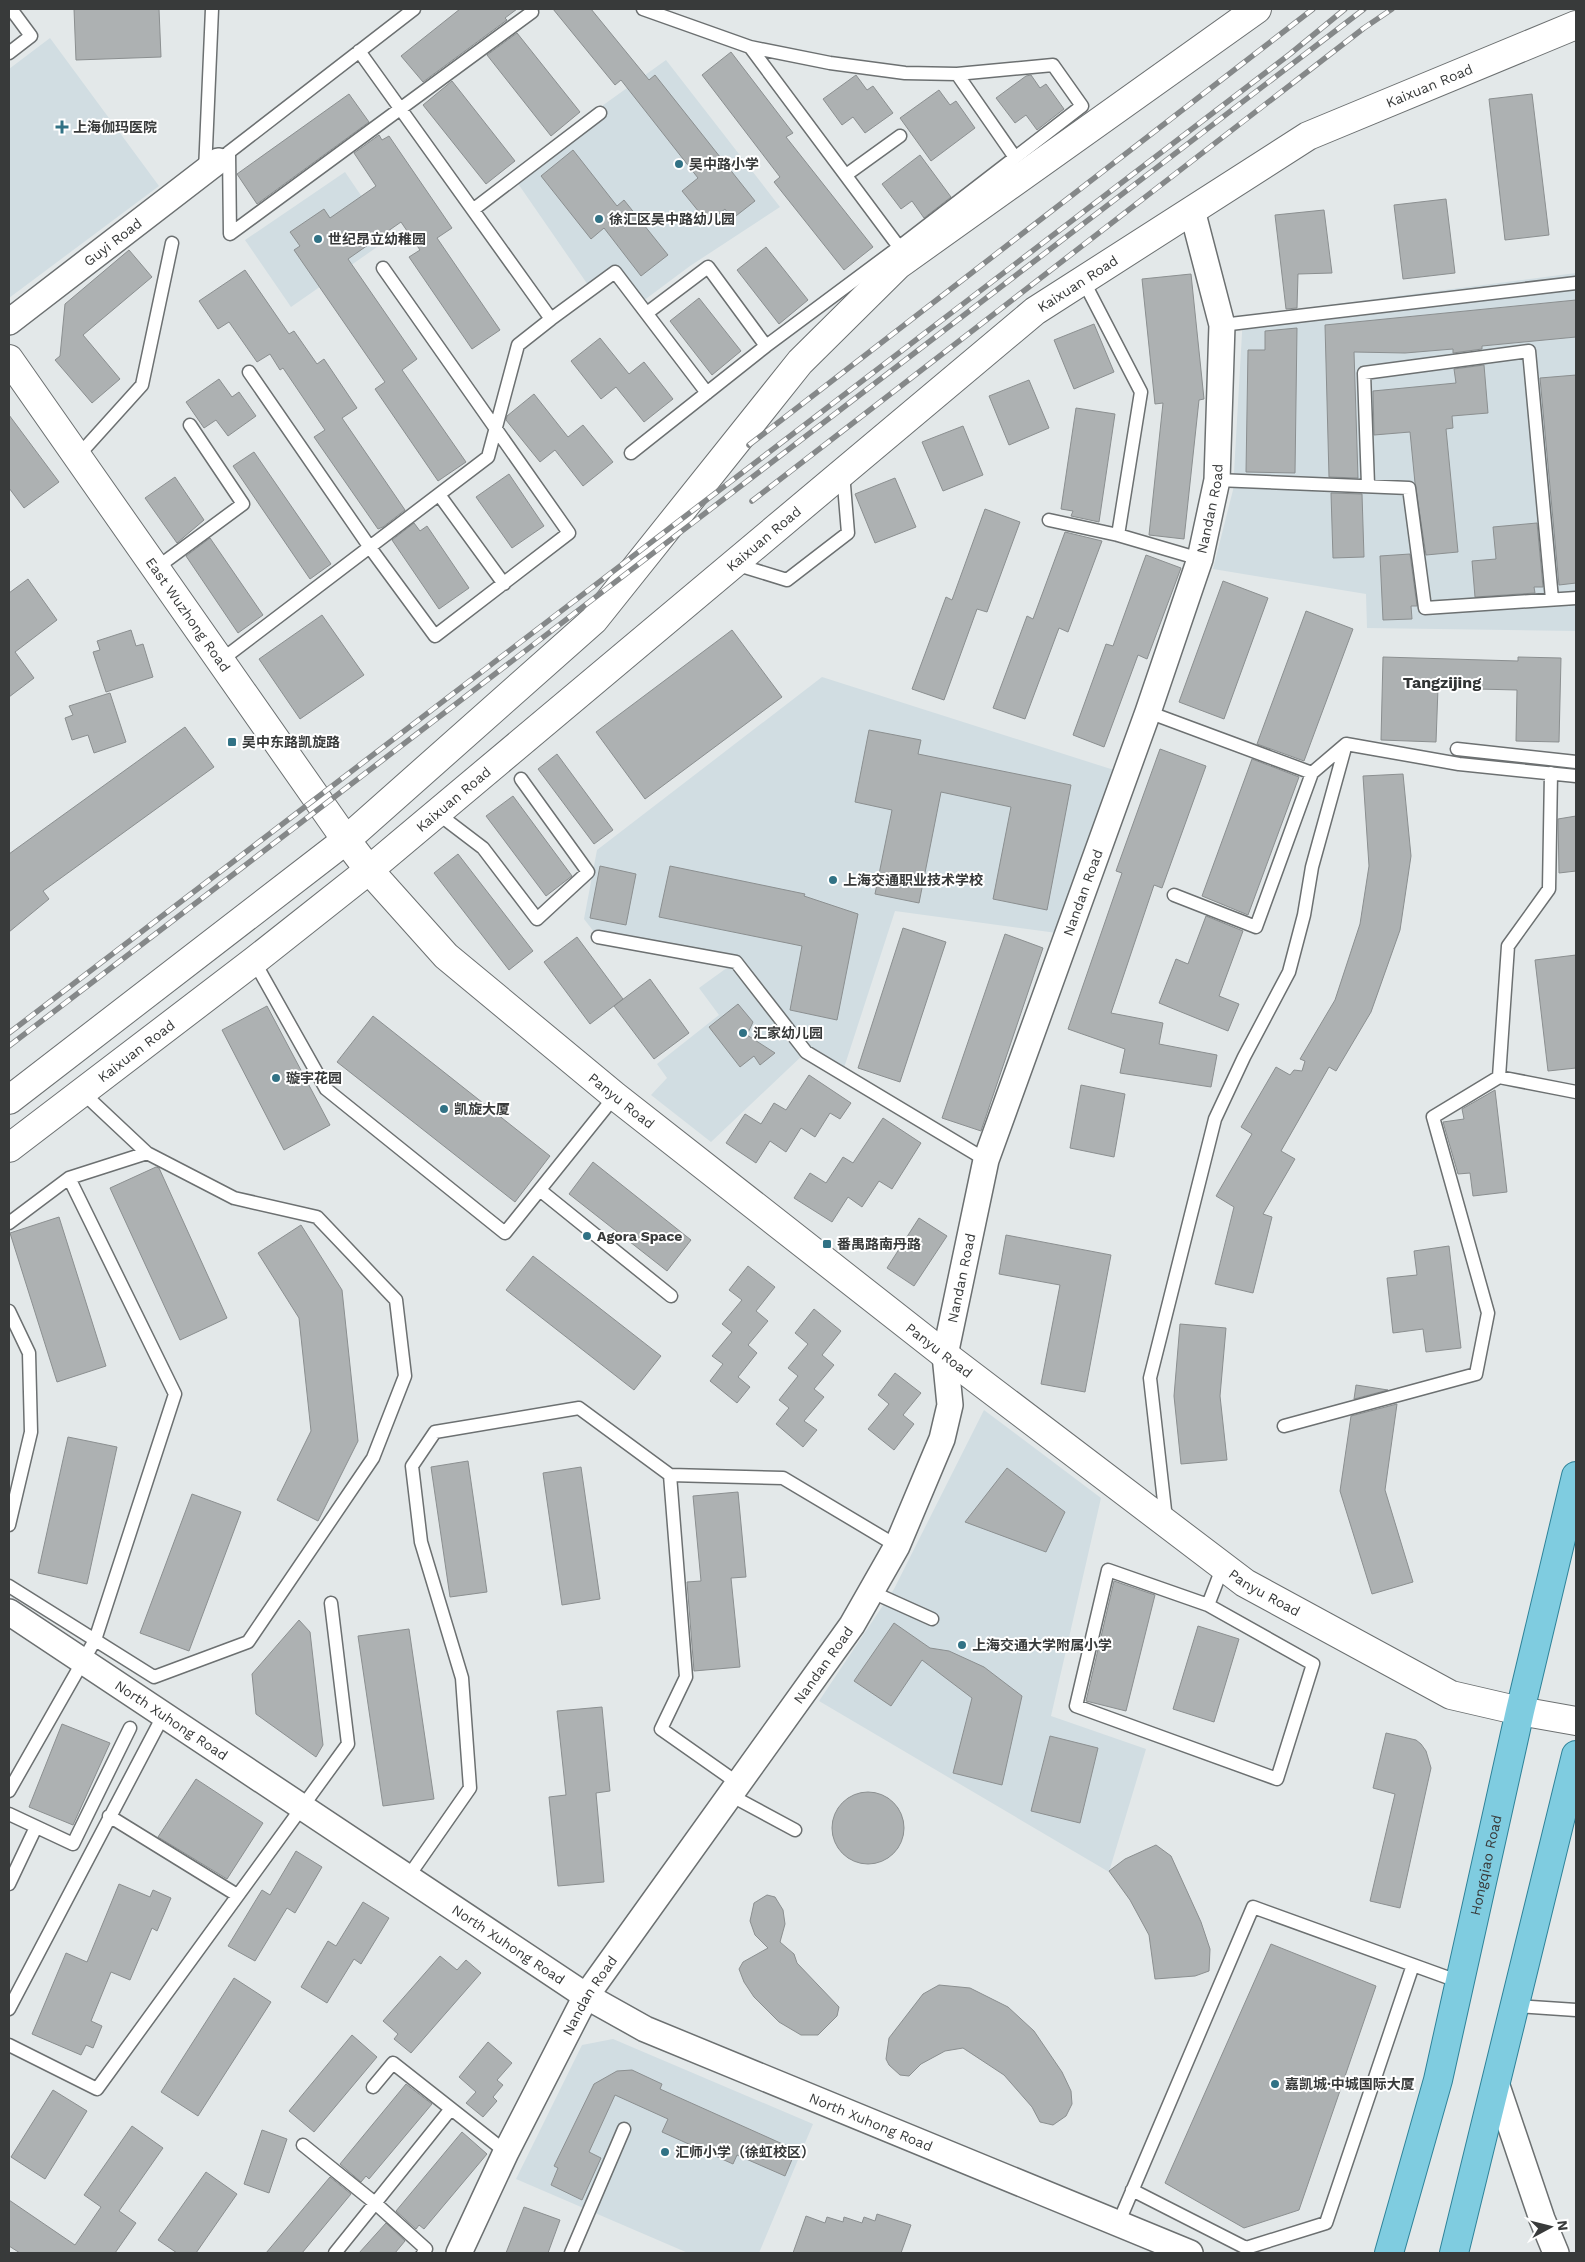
<svg xmlns="http://www.w3.org/2000/svg" width="1585" height="2262" font-family="'Work Sans','Noto Sans SC',sans-serif">
  <style>
    .built { fill: #d1dde2 }
    .building { fill: #adb1b2; stroke: #8b8f90 }
    .lines { fill: none; stroke-linecap: round; stroke-linejoin: round }
    .service-casing { stroke: #6c7071; stroke-width: 15 }
    .minor-casing { stroke: #6c7071; stroke-width: 28 }
    .tertiary-casing { stroke: #6c7071; stroke-width: 30 }
    .primary-casing { stroke: #2f8399; stroke-width: 30 }
    .service { stroke: #fff; stroke-width: 12 }
    .minor { stroke: #fff; stroke-width: 25 }
    .tertiary { stroke: #fff; stroke-width: 28 }
    .primary { stroke: #7fcce0; stroke-width: 28 }
    .rail-casing { stroke: #858889; stroke-width: 5.5 }
    .rail { stroke: #fff; stroke-width: 4; stroke-dasharray: 11; stroke-linecap: butt }
    .poi-dot { fill: #317285; stroke: #fff; stroke-width: 2 }
    .labels { text-anchor: middle; stroke-width: 4; stroke-linejoin: round; paint-order: stroke }
    .street-label { font-size: 14px; fill: #383a3a; stroke: #fff }
    .poi-label { font-size: 14px; font-weight: bold; fill: #383a3a; stroke: #fff; text-anchor: start }
    .quarter-label { font-size: 16px; font-weight: bold; fill: #303334; stroke: #fff }
  </style>
  <rect width="100%" height="100%" fill="#e3e8e9"/>
  <path class="built" d="M50 38 159 186 9 298V69Z
    M666 60 780 207 690 266 639 304 615 272 588 285 510 172Z
    M345 172 390 238 291 307 245 240Z
    M1576 273V631L1367 628 1366 594 1213 569 1233 490 1243 316Z
    M822 677 1114 770 1057 933 895 911 842 1074 806 1052 711 1142 651 1095 667 1078 657 1064 719 1015 699 988 735 962 598 937 584 919 597 850Z
    M984 1410 1101 1498 1051 1716 1146 1749 1109 1872 819 1701 894 1589Z
    M613 2039 813 2124 759 2253H688L516 2179 582 2045Z"/>
  <path class="building" d="M74 9H159L161 57 76 60Z
    M460 9H517L505 18 507 20 423 82 401 56Z
    M553 9H591L649 80 655 75 755 201 732 219 725 209 708 223 682 191 698 178 621 80 615 85Z
    M517 33 580 112 551 136 487 55Z
    M731 52 793 133 786 137 873 247 844 270 774 182 780 177 702 75Z
    M856 75 867 90 873 86 893 113 865 133 853 117 842 125 823 99Z
    M1031 75 1040 88 1046 84 1064 109 1037 130 1026 115 1015 123 996 98 1026 76Z
    M452 81 515 161 486 184 423 105Z
    M939 90 950 105 956 101 975 128 931 161 900 118Z
    M349 94 369 122 257 204 237 174Z
    M1532 94 1549 235 1505 240 1489 99Z
    M379 135 382 140 389 136 452 228 437 238 500 330 472 349 409 257 420 250 401 222 348 259 417 359 402 370 466 462 438 481 375 389 385 382 294 250 300 246 290 232 324 209 330 218 376 186 354 153Z
    M573 150 617 206 624 200 668 255 641 276 604 228 591 239 541 176Z
    M920 155 951 197 924 218 912 201 901 209 882 184Z
    M1446 199 1455 273 1403 279 1394 205Z
    M1324 210 1332 273 1298 274 1297 308 1286 309 1275 215Z
    M766 247 808 300 779 324 737 270Z
    M129 250 152 277 83 335 120 379 92 403 55 360 60 356 65 304Z
    M245 270 289 334 294 331 317 364 324 359 357 408 342 418 405 510 383 527 378 529 314 437 325 430 283 368 280 370 270 354 257 362 229 322 218 329 199 301Z
    M1191 274 1204 399 1199 400 1184 539 1149 535 1163 403 1155 404 1142 279Z
    M699 298 741 351 712 375 670 321Z
    M1576 300V337L1482 346V349L1453 353V349L1405 353 1354 352 1358 478 1329 477 1325 325Z
    M1094 324 1114 372 1074 389 1054 340Z
    M1297 328 1295 473 1246 472 1248 350H1265V331Z
    M600 338 629 374 644 362 673 399 644 422 616 387 601 399 571 361Z
    M1484 365 1488 413 1452 416 1453 428 1446 429 1458 552 1426 555 1415 483 1410 432 1374 435 1373 391 1456 383 1454 369Z
    M1576 375V583L1559 585 1540 378Z
    M219 379 232 397 239 392 256 416 228 436 216 420 204 428 186 402Z
    M1029 380 1049 428 1009 445 989 396Z
    M534 394 568 437 583 425 613 462 583 486 555 450 540 462 506 420 507 416Z
    M1076 408 1115 414 1099 522 1071 516 1073 511 1061 509Z
    M9 415 59 482 24 508 9 488Z
    M963 426 983 475 943 491 922 442Z
    M254 452 331 564 310 579 233 466Z
    M509 474 544 526 512 548 476 497Z
    M175 477 204 520 177 543 145 498Z
    M895 478 916 527 875 543 855 494Z
    M1331 493 1362 494 1364 557 1333 558Z
    M985 509 1020 522 987 612 977 609 944 700 912 689 946 597 952 600Z
    M414 523 420 531 427 526 469 588 439 609 392 540Z
    M1537 523 1543 587H1534L1535 593 1475 597 1472 561 1496 559 1493 527Z
    M1065 532 1102 541 1068 632 1059 628 1025 719 993 708 1027 616 1033 619Z
    M210 538 263 615 238 633 186 556Z
    M1410 554 1417 606H1411L1412 619 1383 620 1380 556Z
    M1146 555 1181 568 1147 659 1138 655 1104 747 1073 735 1106 644 1113 646Z
    M28 579 57 620 15 652 34 678 9 697V593Z
    M1223 581 1268 598 1224 719 1179 702Z
    M1306 611 1353 629 1304 761 1257 744Z
    M322 615 364 675 300 719 259 659Z
    M131 630 136 646 143 644 153 677 106 692 93 652 100 650 97 641Z
    M732 630 782 697 645 799 596 732Z
    M1383 657 1518 661V657L1561 658 1559 742 1516 741 1517 690 1438 688 1436 742 1381 740Z
    M110 693 126 742 94 753 88 735 72 740 65 718 73 715 69 706Z
    M185 727 214 767 43 891 49 899 9 932V854Z
    M869 730 921 740 918 754 1071 785 1047 910 993 899 1011 807 941 792 919 903 875 894 892 810 855 802Z
    M1160 749 1206 766 1162 888 1154 885 1111 1013 1163 1023 1159 1044 1217 1055 1211 1087 1120 1073 1125 1049 1068 1029 1122 873 1116 871Z
    M557 754 613 830 594 844 538 769Z
    M1252 759 1299 777 1248 915 1202 896Z
    M1403 774 1411 856 1400 930 1371 1012 1336 1071 1329 1067 1281 1151 1295 1159 1263 1214 1272 1217 1253 1293 1215 1284 1234 1207 1216 1196 1252 1134 1241 1127 1276 1067 1290 1075 1294 1070 1302 1071 1305 1061 1300 1059 1335 1000 1360 924 1369 866 1363 776Z
    M513 796 572 876 546 896 486 816Z
    M1576 816V871L1559 873 1558 819Z
    M458 854 533 951 509 970 434 873Z
    M600 866 636 874 626 925 590 918Z
    M670 866 805 894 804 896 858 914 837 1020 790 1010 802 946 659 917Z
    M1206 916 1243 931 1219 996 1239 1004 1228 1031 1159 1003 1176 959 1188 964Z
    M903 928 946 942 900 1082 858 1068Z
    M1005 934 1043 948 981 1131 942 1118Z
    M577 937 623 999 590 1024 544 962Z
    M1576 955V1068L1548 1071 1535 960Z
    M650 979 689 1033 654 1059 614 1006Z
    M738 1004 753 1022 747 1035 775 1053 760 1065 754 1056 740 1067 709 1027Z
    M267 1006 330 1125 284 1150 222 1030Z
    M373 1016 550 1156 515 1202 337 1062Z
    M809 1075 851 1103 840 1119 830 1113 815 1137 801 1128 786 1152 770 1141 756 1163 726 1143 745 1114 761 1124 774 1103 786 1110Z
    M1081 1085 1125 1094 1114 1157 1070 1148Z
    M1495 1090 1507 1192 1473 1196 1470 1173 1458 1174 1443 1122 1464 1119 1462 1109Z
    M883 1118 921 1143 892 1189 879 1181 862 1207 848 1197 832 1222 794 1198 810 1173 826 1183 843 1157 853 1163Z
    M593 1162 691 1240 667 1271 569 1194Z
    M156 1167 159 1168 227 1318 180 1340 110 1188Z
    M59 1217 106 1366 57 1382 10 1233Z
    M919 1218 947 1236 914 1286 887 1268Z
    M301 1225 342 1290 358 1441 318 1521 277 1500 311 1431 299 1318 258 1253Z
    M1006 1235 1111 1255 1085 1392 1041 1384 1060 1285 999 1274Z
    M1449 1246 1461 1348 1426 1352 1423 1329 1393 1333 1387 1278 1417 1275 1414 1251Z
    M533 1256 661 1356 634 1390 506 1290Z
    M748 1266 775 1287 756 1311 768 1321 748 1345 757 1353 738 1377 750 1387 737 1403 710 1381 723 1364 712 1356 732 1332 722 1324 742 1300 729 1290Z
    M814 1309 841 1331 822 1355 834 1365 814 1389 824 1397 804 1421 817 1430 803 1447 776 1424 789 1408 779 1400 798 1376 788 1368 808 1344 795 1333Z
    M1180 1324 1226 1328 1220 1396 1227 1460 1181 1464 1174 1396Z
    M895 1373 921 1393 903 1415 914 1424 894 1450 868 1429 889 1404 878 1395Z
    M1356 1385 1388 1390 1354 1399Z
    M1397 1404 1385 1490 1413 1582 1372 1594 1340 1491 1351 1416Z
    M68 1437 117 1447 87 1584 38 1573Z
    M468 1461 487 1592 450 1597 431 1467Z
    M581 1467 600 1599 562 1605 543 1473Z
    M1007 1468 1065 1512 1046 1552 965 1522Z
    M738 1492 746 1577 731 1578 740 1667 694 1671 687 1582 701 1581 693 1496Z
    M192 1494 241 1512 189 1651 140 1633Z
    M1114 1581 1155 1595 1126 1711 1086 1701Z
    M299 1620 310 1632 323 1745 316 1757 256 1714 252 1674Z
    M894 1623 930 1648 949 1651 984 1667 1022 1696 1002 1785 953 1773 972 1698 922 1660 891 1706 854 1681Z
    M1198 1626 1239 1639 1214 1722 1173 1709Z
    M409 1629 434 1799 383 1806 358 1636Z
    M602 1707 610 1791 596 1793 604 1882 558 1886 549 1797 566 1795 557 1711Z
    M62 1724 110 1743 73 1825 29 1807Z
    M1386 1733 1416 1740 1421 1744 1426 1751 1431 1768 1400 1908 1370 1901 1395 1794 1373 1788Z
    M1050 1736 1098 1748 1080 1823 1031 1811Z
    M196 1779 263 1823 227 1879 158 1837Z
    M832 1828a36 36 0 1 1 72 0a36 36 0 1 1-72 0Z
    M1156 1845 1171 1856 1201 1922 1210 1949 1209 1971 1195 1976 1155 1979 1149 1935 1130 1900 1109 1871 1125 1859Z
    M296 1851 322 1867 295 1913 287 1908 255 1961 228 1946 262 1890 270 1895Z
    M119 1884 150 1897 153 1890 171 1898 157 1931 152 1928 130 1980 111 1972 91 2021 102 2026 93 2048 86 2045 81 2055 32 2034 66 1953 87 1962Z
    M767 1895 775 1897 783 1910 785 1924 780 1942 794 1954 797 1963 839 2007 837 2016 818 2035H801L779 2022 754 1997 744 1982 739 1969 743 1962 768 1948 755 1935 750 1921 754 1903Z
    M363 1902 389 1918 361 1964 354 1959 327 2003 301 1987 328 1941 336 1946Z
    M1271 1944 1376 1986 1299 2210 1244 2228 1165 2183Z
    M440 1956 457 1970 466 1960 481 1973 411 2053 394 2039 398 2034 383 2021Z
    M234 1978 271 2002 198 2116 161 2092Z
    M939 1985 970 1988 1008 2007 1034 2031 1062 2072 1071 2091 1072 2104 1066 2116 1053 2125 1040 2122 1032 2107 1004 2075 963 2048 945 2051 921 2064 909 2076 900 2075 889 2065 886 2059 889 2038 923 1994Z
    M352 2035 377 2057 314 2132 289 2111Z
    M488 2042 512 2063 497 2080 503 2085 493 2097 497 2101 483 2117 466 2103 476 2092 459 2077Z
    M632 2070 662 2084 660 2089 796 2150 785 2176 737 2155 733 2164 662 2132 668 2119 615 2095 589 2152 601 2158 582 2200 551 2185 558 2168 554 2166 594 2084 617 2071Z
    M406 2084 432 2104 369 2179 366 2176 361 2182 340 2164Z
    M53 2090 87 2111 45 2179 11 2157Z
    M132 2126 163 2148 119 2211 136 2223 115 2253H20L9 2246V2200L75 2245 101 2207 84 2195Z
    M262 2130 287 2139 269 2193 244 2184Z
    M462 2132 487 2154 424 2229 419 2225 416 2229 396 2211Z
    M206 2172 237 2194 196 2253H177L158 2240Z
    M330 2177 351 2194 302 2253H266Z
    M524 2207 560 2220 548 2253H506Z
    M877 2214 911 2225 901 2253H793L806 2216 825 2223 827 2217 843 2222 844 2217 862 2223 864 2217 875 2221Z
    M386 2223 405 2241 395 2253H359Z"/>
  <g class="lines">
    <g class="service-casing">
      <path id="service" d="M750 47 899 247
        M359 51 551 319 615 272 707 393
        M9 53 31 36 11 9
        M957 74 1014 156
        M229 152 230 234 532 12
        M224 156 414 9
        M205 171 212 9
        M846 175 900 136
        M474 209 600 113
        M1083 280 1141 392 1118 535
        M647 313 708 267 766 346
        M1222 325 1576 283
        M249 372 371 549 435 636 569 533 383 268
        M631 453 766 346 899 247 1082 106 1053 65 957 74 905 73 830 63 750 47 643 9
        M77 457 142 385 172 243
        M1217 480 1409 488 1425 608 1576 598
        M1368 485 1364 373 1529 351 1552 599
        M440 496 504 584
        M1049 520 1118 535 1200 559
        M735 564 787 580 848 533 843 473
        M155 569 243 504 190 425
        M220 661 488 457 518 345 551 319
        M1148 712 1312 773 1346 744 1459 764 1576 776
        M1457 749 1576 762
        M437 813 483 848 537 919 588 872 521 779
        M1174 895 1256 927 1312 773
        M598 937 736 962 806 1052 986 1160
        M254 961 326 1089 505 1233 615 1096
        M1499 1077 1576 1092
        M541 1191 671 1296
        M9 1223 69 1178 147 1153
        M9 1311 29 1353 31 1432 9 1525
        M1284 1426 1476 1374 1488 1313 1433 1117 1499 1077 1508 946 1549 889 1551 773
        M1166 1519 1150 1378 1215 1119 1244 1057 1289 972 1304 915 1312 867 1346 744
        M9 1586 154 1677 248 1642 373 1458 405 1376 396 1300 317 1217 234 1198 147 1153 82 1092
        M872 1592 932 1619
        M1208 1605 1108 1570 1076 1706 1277 1779 1313 1664 1208 1605 1223 1566
        M739 1784 661 1729 686 1677 670 1475 783 1478 897 1546
        M9 1791 95 1640 175 1394 69 1178
        M730 1795 795 1830
        M9 1814 73 1844 130 1728
        M109 1816 237 1895
        M408 1877 470 1788 462 1678 421 1542 412 1466 435 1432 579 1408 670 1475
        M9 1884 36 1827
        M1515 2006 1576 2010
        M9 2009 163 1716
        M9 2045 97 2089 348 1744 331 1603
        M373 2087 393 2063 506 2152
        M303 2145 375 2203 426 2249 423 2253
        M1132 2190 1246 2248 1326 2223 1413 1965
        M1118 2224 1253 1907 1460 1982
        M335 2253 450 2110
        M571 2253 624 2129"/>
    </g>
    <g class="minor-casing">
      <g id="minor">
        <path id="s1" d="M9 322 218 161"/>
        <path id="s2" d="M9 1612 586 1996 645 2029 1190 2253"/>
        <path d="M1496 2083 1542 2219 1556 2253"/>
        <path id="s3" d="M459 2253 506 2152 586 1996 852 1625 897 1546 942 1439 950 1405 945 1355 986 1160 1148 712 1200 559 1217 480 1222 325 1192 210"/>
      </g>
    </g>
    <g class="tertiary-casing">
      <g id="tertiary">
        <path id="s4" d="M9 359 346 840 369 870 446 956 615 1096 945 1355 1245 1583 1451 1695 1520 1711 1576 1721"/>
        <path d="M9 1100 346 840 594 620 800 362 898 265 1257 9"/>
        <path id="s5" d="M9 1148 254 961 369 870 1035 311 1308 136 1576 25"/>
      </g>
    </g>
    <g class="primary-casing">
      <g id="primary">
        <path id="s6" d="M1389 2253 1438 2080 1520 1711 1576 1476"/>
        <path d="M1454 2253 1576 1755"/>
      </g>
    </g>
    <use href="#service" class="service"/>
    <use href="#minor" class="minor"/>
    <use href="#tertiary" class="tertiary"/>
    <use href="#primary" class="primary"/>
    <g class="rail-casing">
      <path id="rail" d="M749 445 1313 9
        M752 501 1364 28 1392 9
        M9 1033 1290 54 1345 9
        M9 1046 1364 9"/>
    </g>
    <use href="#rail" class="rail"/>
  </g>
  <g class="poi-dot">
    <path d="M59.5 119.5h5v5h5v5h-5v5h-5v-5h-5v-5h5z"/>
    <circle cx="679" cy="164" r="5"/>
    <circle cx="599" cy="219" r="5"/>
    <circle cx="318" cy="239" r="5"/>
    <rect x="227" y="737" width="10" height="10" rx="2.5"/>
    <circle cx="833" cy="880" r="5"/>
    <circle cx="743" cy="1033" r="5"/>
    <circle cx="276" cy="1078" r="5"/>
    <circle cx="444" cy="1109" r="5"/>
    <circle cx="587" cy="1236" r="5"/>
    <rect x="822" y="1239" width="10" height="10" rx="2.5"/>
    <circle cx="962" cy="1645" r="5"/>
    <circle cx="1275" cy="2084" r="5"/>
    <circle cx="665" cy="2152" r="5"/>
  </g>
  <g class="labels">
    <g class="street-label">
      <text dy="5" stroke="none"><textPath href="#s5" startOffset="1780">Kaixuan Road</textPath></text>
      <text dy="5" stroke="none"><textPath href="#s1" startOffset="131">Guyi Road</textPath></text>
      <text dy="5" stroke="none"><textPath href="#s5" startOffset="1375">Kaixuan Road</textPath></text>
      <text dy="5" stroke="none"><textPath href="#s3" startOffset="1924">Nandan Road</textPath></text>
      <text dy="5" stroke="none"><textPath href="#s5" startOffset="970">Kaixuan Road</textPath></text>
      <text dy="5" stroke="none"><textPath href="#s4" startOffset="312">East Wuzhong Road</textPath></text>
      <text dy="5" stroke="none"><textPath href="#s5" startOffset="565">Kaixuan Road</textPath></text>
      <text dy="5" stroke="none"><textPath href="#s3" startOffset="1519">Nandan Road</textPath></text>
      <text dy="5" stroke="none"><textPath href="#s5" startOffset="160">Kaixuan Road</textPath></text>
      <text dy="5" stroke="none"><textPath href="#s4" startOffset="968">Panyu Road</textPath></text>
      <text dy="5" stroke="none"><textPath href="#s3" startOffset="1114">Nandan Road</textPath></text>
      <text dy="5" stroke="none"><textPath href="#s4" startOffset="1372">Panyu Road</textPath></text>
      <text dy="5" stroke="none"><textPath href="#s4" startOffset="1778">Panyu Road</textPath></text>
      <text dy="5" stroke="none"><textPath href="#s3" startOffset="694">Nandan Road</textPath></text>
      <text dy="5" stroke="none"><textPath href="#s2" startOffset="195">North Xuhong Road</textPath></text>
      <text dy="5" stroke="none"><textPath href="#s6" startOffset="400">Hongqiao Road</textPath></text>
      <text dy="5" stroke="none"><textPath href="#s2" startOffset="600">North Xuhong Road</textPath></text>
      <text dy="5" stroke="none"><textPath href="#s3" startOffset="289">Nandan Road</textPath></text>
      <text dy="5" stroke="none"><textPath href="#s2" startOffset="1005">North Xuhong Road</textPath></text>
    </g>
    <g class="poi-label">
      <text x="73" y="132">上海伽玛医院</text>
      <text x="689" y="169">吴中路小学</text>
      <text x="609" y="224">徐汇区吴中路幼儿园</text>
      <text x="328" y="244">世纪昂立幼稚园</text>
      <text x="242" y="747">吴中东路凯旋路</text>
      <text x="843" y="885">上海交通职业技术学校</text>
      <text x="753" y="1038">汇家幼儿园</text>
      <text x="286" y="1083">璇宇花园</text>
      <text x="454" y="1114">凯旋大厦</text>
      <text x="597" y="1241">Agora Space</text>
      <text x="837" y="1249">番禺路南丹路</text>
      <text x="972" y="1650">上海交通大学附属小学</text>
      <text x="1285" y="2089">嘉凯城·中城国际大厦</text>
      <text x="675" y="2157">汇师小学（徐虹校区）</text>
    </g>
    <g class="quarter-label">
      <text x="1442" y="688">Tangzijing</text>
    </g>
  </g>
  <rect width="1585" height="2262" fill="none" stroke="#383a3a" stroke-width="20"/>
  <g transform="translate(1550 2227) rotate(83)" stroke="#ffffff" stroke-width="4" paint-order="stroke">
  <path d="M0-4L9 19L0 12L-9 19Z" fill="#383a3a"/>
  <text y="-8" font-size="14" font-weight="bold" text-anchor="middle" fill="#383a3a">N</text>
  </g>
</svg>
